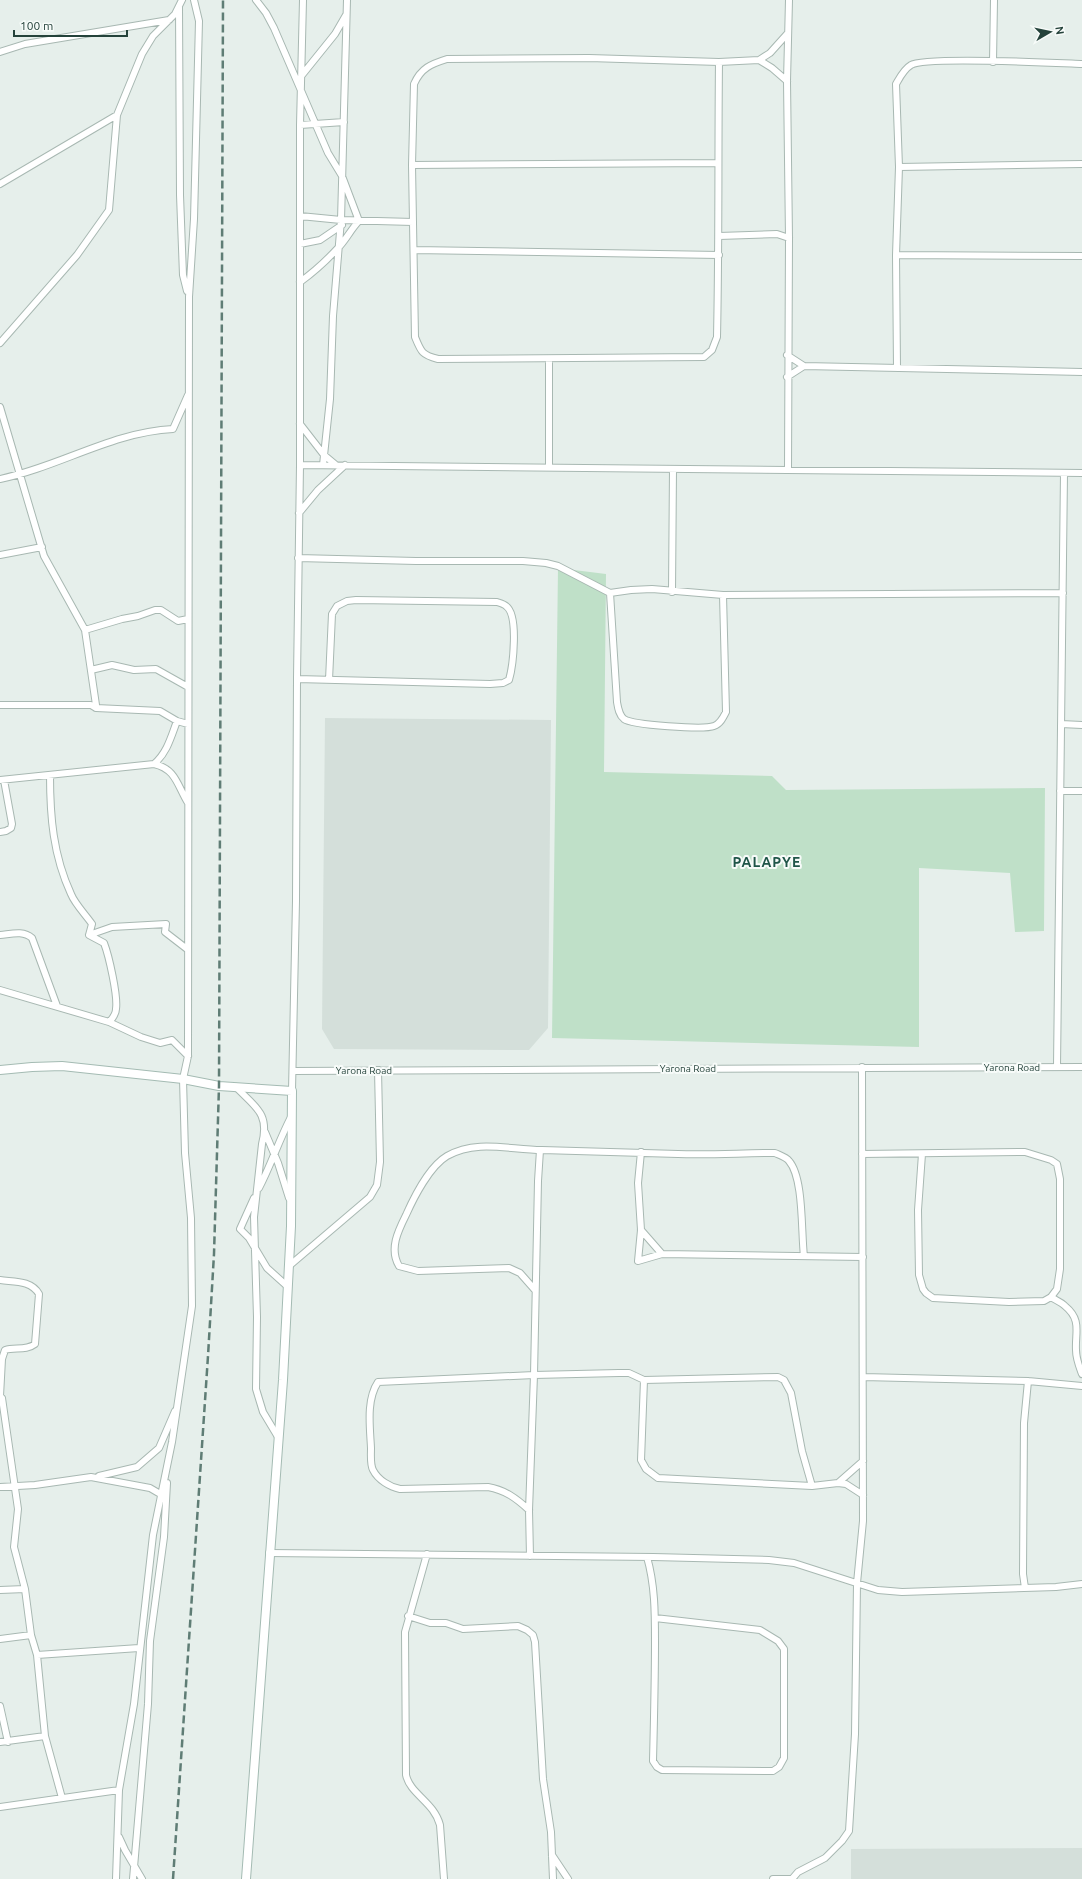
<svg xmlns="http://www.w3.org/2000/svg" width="1082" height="1879" font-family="Ubuntu,sans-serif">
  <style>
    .built { fill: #d4dfda }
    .green { fill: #bfe0c8 }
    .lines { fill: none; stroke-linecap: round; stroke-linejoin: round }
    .street-casing { stroke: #a8b8b2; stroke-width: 8 }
    .secondary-casing { stroke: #a4bbb3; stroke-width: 10 }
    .street { stroke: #fff; stroke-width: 6 }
    .secondary { stroke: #fff; stroke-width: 8 }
    .rail { stroke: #5f7d75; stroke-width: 2.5; stroke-dasharray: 8 4; stroke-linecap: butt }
    .labels { text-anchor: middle; stroke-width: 4; stroke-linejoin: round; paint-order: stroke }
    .street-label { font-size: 10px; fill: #24423a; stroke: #f7fbf9 }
    .district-label { font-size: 14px; font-weight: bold; letter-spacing: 1px; fill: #1f5548; stroke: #f7fbf9 }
  </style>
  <rect width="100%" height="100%" fill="#e6efeb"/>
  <path class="built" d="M325 718 551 720 548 1028 529 1050 334 1049 322 1029Z
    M1082 1848V1879H851V1849Z"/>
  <path class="green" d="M558 568 606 574 604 772 772 776 786 790 1045 788 1044 931 1015 932 1010 873 919 868V1047L552 1038Z"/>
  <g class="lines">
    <g class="street-casing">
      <path id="street" d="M256 0 266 13 274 28 328 153 342 176 359 221C351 229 346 240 338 248 326 261 314 272 300 282
        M179 7 180 195 183 275 187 291
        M0 52 25 44 169 20
        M759 60 770 53 788 33
        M719 62C718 154 719 246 717 337L712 350 704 357 438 359C422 355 421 352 415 337L412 165 414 84C421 68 431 64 447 59L589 58 719 62 759 60 772 68 787 81
        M993 62 994 0
        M302 75 335 34 346 15
        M300 125 344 122
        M412 165 718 163
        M899 167 1082 164
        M0 184 117 115
        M300 216 341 220 413 222
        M719 236 777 234 789 238
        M300 244 320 240 342 225
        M414 250 719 255
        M896 255 1082 256
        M0 343 77 255 109 210 117 115 142 54 153 36 175 14 182 0
        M787 355 804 366 1082 372
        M897 368 896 255 899 167 896 84C900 77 904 69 911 65 924 56 1057 63 1082 64
        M787 377 804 366
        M0 407 44 556 85 630 96 705V708L91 705H0
        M300 424 324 455 336 465
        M300 465 1082 473
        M323 465 330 399 333 316 341 220 347 0
        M549 467V359
        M788 470 789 238 787 81 789 0
        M0 479C59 467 112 432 173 429L188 395
        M299 513 318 490 345 465
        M0 555 42 547
        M298 558 416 561H523L546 563 558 566 610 593 631 590 652 589 723 595 1063 593
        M672 592 673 469
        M610 593 617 702C618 708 619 715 624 719 632 725 704 730 714 726 720 724 723 718 726 712L723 595
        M85 630 122 619 138 616 155 610H161L178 621 188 619
        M91 670 112 665 134 670 156 669 188 687
        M297 679 490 684 503 683 509 680C513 666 519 615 506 606 504 604 500 603 497 602L356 600 347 601 337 606 332 614 329 680
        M96 708 160 711 177 721 188 724
        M1061 724 1082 725
        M154 764C176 769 177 785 188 803
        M50 775C50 816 53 855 71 894 75 904 85 914 92 924L89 935 104 943C109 956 118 996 116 1009 116 1014 113 1018 109 1022
        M0 780 154 764C167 753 171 737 177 721
        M1060 791H1082
        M0 832 6 831 11 828 12 824 4 780
        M0 935C11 934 23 930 32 938L57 1006
        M89 935 112 927 166 924 165 932 187 949
        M0 990 109 1022 141 1037 160 1043 172 1040 188 1056
        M1057 1067 1064 473
        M293 1071 1082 1067
        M236 1087C255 1107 270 1113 262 1144L254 1217 257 1317 256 1389 263 1412 278 1437
        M292 1091 296 901 297 679 300 465V125L303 0
        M265 1132 278 1163 289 1198
        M641 1152 638 1183 641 1230 638 1261 662 1254
        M862 1154 1025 1152 1051 1160 1057 1164 1060 1179V1269L1057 1289 1051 1297 1044 1301 1009 1302 933 1298 926 1293 923 1289 919 1275 918 1210 922 1154
        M259 1188C271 1165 279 1140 291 1117
        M254 1198 240 1229 249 1238 267 1268 287 1286
        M641 1230 662 1254 863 1257
        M289 1266 370 1197 377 1185 380 1162 378 1070
        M0 1280C14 1282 31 1280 39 1294L35 1344C26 1351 15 1347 5 1350L2 1359 0 1396 2 1398 18 1509 14 1547 25 1589 31 1635 37 1655 45 1736 62 1798
        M535 1290 520 1273 509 1268 418 1271 399 1266C389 1249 398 1231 406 1215 414 1197 430 1166 447 1156 477 1139 510 1150 542 1150 588 1151 633 1153 678 1154 711 1155 743 1153 775 1153 779 1155 786 1157 789 1161 804 1178 801 1233 804 1256
        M1051 1297C1055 1300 1061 1302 1065 1306 1082 1320 1075 1332 1076 1350 1076 1359 1079 1366 1082 1374
        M863 1377 1028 1381 1082 1386
        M644 1380 641 1460 646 1469 658 1478 812 1486 838 1483 863 1461
        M99 1476 137 1467 159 1448 175 1411
        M838 1483 846 1484 863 1495
        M0 1487 35 1485 91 1477 150 1488 162 1495
        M529 1510C516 1498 505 1490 488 1487L400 1489C390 1487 378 1480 373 1470 370 1464 371 1455 371 1448 370 1427 366 1400 378 1382L534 1375 619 1373H629L644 1380 778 1377 784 1380 791 1393 802 1451 812 1486
        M269 1553 653 1557 769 1560 794 1563 878 1590 902 1592 1056 1587 1082 1584
        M427 1554 405 1632 406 1775C410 1794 434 1802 440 1825L444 1879
        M530 1556 529 1510 534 1375 538 1181 540 1150
        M647 1557C655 1585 655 1613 655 1642 655 1681 654 1721 653 1761L657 1767 662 1770 773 1771 779 1767 784 1758V1649L778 1641 760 1630 655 1618
        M1025 1588 1023 1574 1024 1423 1028 1381
        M0 1590 25 1589
        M408 1616 430 1623H446L463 1629 518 1626 527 1630 533 1635 535 1642 543 1779 551 1832 553 1879
        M0 1639 31 1635
        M37 1655 139 1648
        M0 1706 8 1742
        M0 1742 45 1736
        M0 1807 119 1790
        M119 1837 125 1850 142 1879
        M552 1855 568 1879
        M116 1879 119 1790 134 1704 153 1535 172 1442 192 1306 191 1218 185 1153 183 1079 188 1056 189 297 194 219 199 21 194 0
        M133 1879 148 1704 150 1641 164 1537 167 1483
        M773 1879H792
        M792 1879 798 1872 825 1858 842 1841 849 1831 855 1734 857 1583 863 1521 862 1067"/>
    </g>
    <g class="secondary-casing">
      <path id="secondary" d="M0 1070 32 1067 62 1066 183 1079 219 1086 292 1091 291 1226 283 1380 246 1879"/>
    </g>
    <use href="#street" class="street"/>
    <use href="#secondary" class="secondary"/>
    <path class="rail" d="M173 1879 208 1356 214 1254 219 1086 223 0"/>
  </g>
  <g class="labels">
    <g class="street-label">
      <text x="1012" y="1071">Yarona Road</text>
      <text x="688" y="1072">Yarona Road</text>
      <text x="364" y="1074">Yarona Road</text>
    </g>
    <g class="district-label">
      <text x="767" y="867">PALAPYE</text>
    </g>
  </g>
  <g transform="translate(1050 32) rotate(81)" stroke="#f7fbf9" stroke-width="3" paint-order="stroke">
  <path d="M0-3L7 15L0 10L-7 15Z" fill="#24423a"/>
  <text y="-6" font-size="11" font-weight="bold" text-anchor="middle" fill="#24423a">N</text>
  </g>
  <path d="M14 30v6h113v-6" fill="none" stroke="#24423a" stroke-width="2"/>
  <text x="20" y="30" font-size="12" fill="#24423a" stroke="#f7fbf9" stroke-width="3" paint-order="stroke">100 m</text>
</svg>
